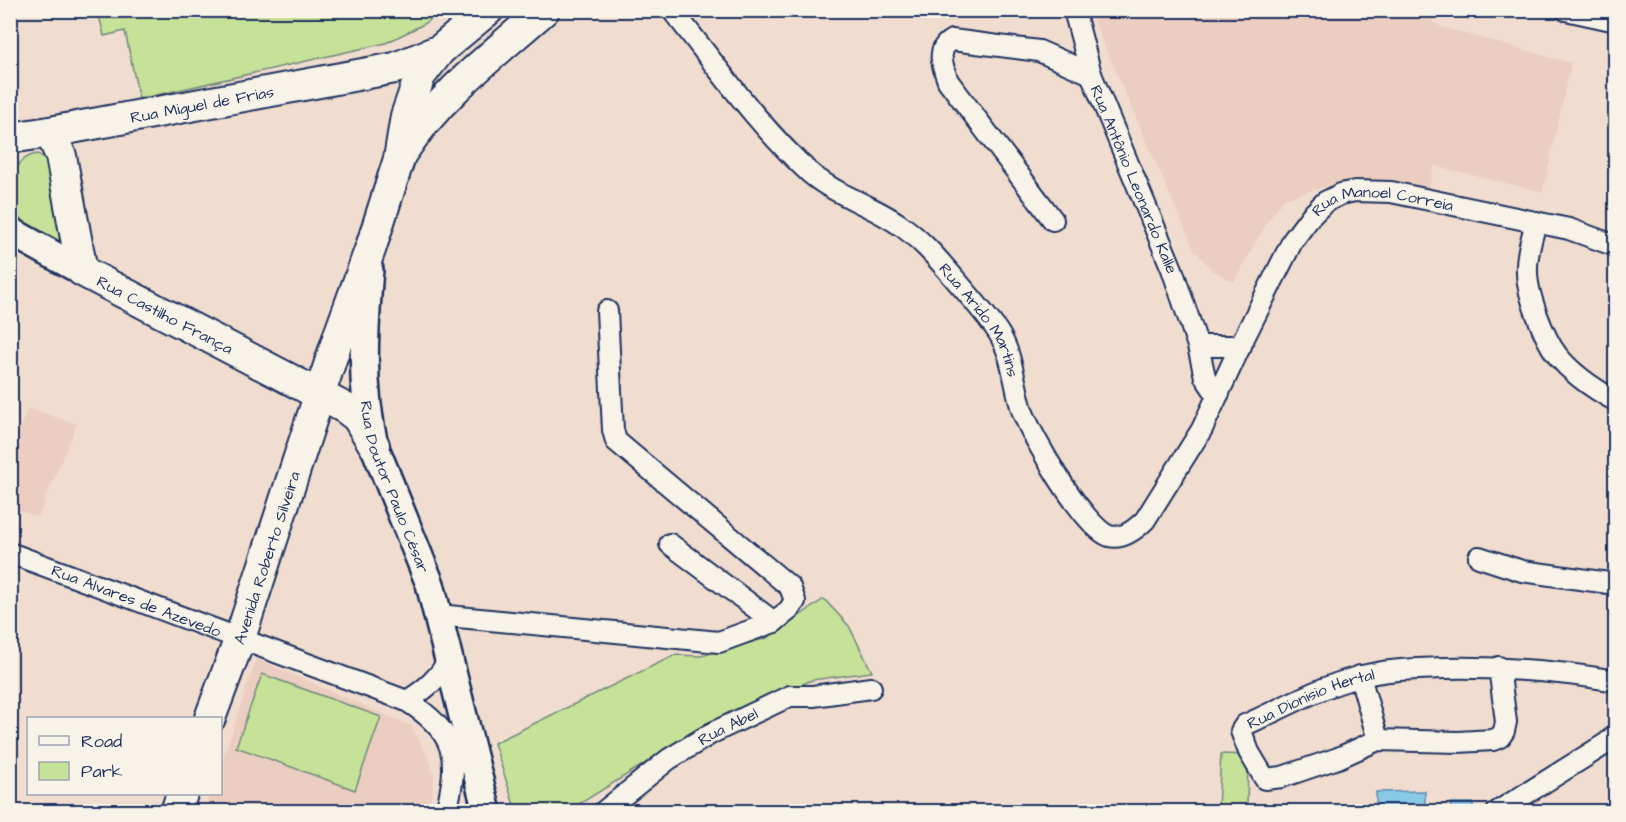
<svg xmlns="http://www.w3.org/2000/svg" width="1626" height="822" font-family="'Architects Daughter',sans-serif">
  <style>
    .built { fill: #eccec0 }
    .green { fill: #c6e198; stroke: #70887b; stroke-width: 1.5 }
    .water { fill: #88c9e8; stroke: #5c8bb1; stroke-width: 1.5 }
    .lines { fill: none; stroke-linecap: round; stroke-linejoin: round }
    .minor-casing { stroke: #1b2f5e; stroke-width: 24 }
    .secondary-casing { stroke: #1b2f5e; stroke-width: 32 }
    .primary-casing { stroke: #1b2f5e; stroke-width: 34 }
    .minor { stroke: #f7f3e8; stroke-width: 20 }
    .secondary { stroke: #f7f3e8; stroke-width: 27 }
    .primary { stroke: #f7f3e8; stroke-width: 30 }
    .labels { text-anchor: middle; stroke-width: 5; stroke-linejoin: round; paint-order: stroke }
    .street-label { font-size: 16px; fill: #1b2f5e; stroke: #f7f3e8 }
  </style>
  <rect width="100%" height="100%" fill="#f1ddd0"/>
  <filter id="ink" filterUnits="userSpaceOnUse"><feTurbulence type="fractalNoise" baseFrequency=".0167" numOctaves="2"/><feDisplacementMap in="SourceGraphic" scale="12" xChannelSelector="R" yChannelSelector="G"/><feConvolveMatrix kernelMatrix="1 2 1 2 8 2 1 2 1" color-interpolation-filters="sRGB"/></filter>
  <g filter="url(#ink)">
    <path class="built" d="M1089 11H1435L1433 22 1442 27 1571 63 1543 192 1434 166 1428 193 1354 178 1284 199 1266 224 1234 282 1211 270 1194 250Z
      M28 408 77 424 38 517 11 508V448Z
      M256 659 412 726 430 761 434 776 432 795 427 811 203 812 210 794H220L221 764Z"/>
    <path class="green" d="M98 11V10L441 11 424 24 386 43 139 99 125 31 104 36Z
      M38 154 44 158 49 167 63 245 11 222C11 197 6 158 38 154Z
      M824 599 849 626 872 672 812 680 707 725 568 811H516L494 743 675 655 701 656 767 638Z
      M262 674 381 717 355 790 236 747Z
      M1221 754 1248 755 1247 811 1218 808Z"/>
    <path class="water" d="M1425 791V811H1376V792Z
      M1451 803H1473V811H1450Z"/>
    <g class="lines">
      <g class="minor-casing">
        <g id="minor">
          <path id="s1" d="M672 10C716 65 758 126 810 173 836 195 869 204 897 223 922 239 941 263 961 286 974 301 987 316 998 332 1013 355 1014 384 1022 410 1031 436 1084 527 1109 536 1123 540 1136 529 1145 520L1202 429 1244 338 1293 240 1311 216 1325 202 1341 194 1355 191 1391 192 1569 229 1616 246"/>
          <path id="s2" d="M1074 10 1091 74 1172 269 1198 346 1205 377 1213 389 1219 393"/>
          <path d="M1566 10 1616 21"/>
          <path d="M1053 220 948 81C943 67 935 49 952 40L1039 51 1091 74"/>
          <path d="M1536 222C1532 238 1526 255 1527 272 1527 294 1544 338 1557 355 1572 374 1594 389 1616 401"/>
          <path d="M1198 346H1241"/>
          <path d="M670 544 774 622"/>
          <path id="s3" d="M10 553 407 701C456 732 460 757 446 812"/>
          <path d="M1479 557 1522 571 1616 584"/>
          <path d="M438 615 719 642 774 622 789 610 795 601 790 587 616 441 613 430 607 311"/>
          <path id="s4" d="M1499 667 1506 722 1504 731 1500 737 1493 740 1458 742 1378 740 1338 758 1282 777 1265 779 1249 752 1241 731 1245 725C1281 709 1317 688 1355 678 1385 669 1415 669 1446 668 1503 667 1559 671 1616 681"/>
          <path d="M1360 676 1378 740"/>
          <path d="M407 701C426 689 439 678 449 659"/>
          <path id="s5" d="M603 812 669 759 712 733 790 696H813L871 688"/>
          <path d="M1497 812 1607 743 1616 734"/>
        </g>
      </g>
      <g class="secondary-casing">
        <g id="secondary">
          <path d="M10 231 82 271"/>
          <path id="s6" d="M369 270C364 330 360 385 374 445L430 584 487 812"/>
        </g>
      </g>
      <g class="primary-casing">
        <g id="primary">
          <path id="s7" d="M50 132 61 156 82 271 345 408 357 417 374 445"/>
          <path id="s8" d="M10 138 50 132 395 68 440 50 488 10"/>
          <path d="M403 151C440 95 494 54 544 10"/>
          <path id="s9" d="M210 718 240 638 339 335 371 247 399 159 406 116 420 76 440 50"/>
          <path d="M176 812 182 794"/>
        </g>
      </g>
      <use href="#minor" class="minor"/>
      <use href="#secondary" class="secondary"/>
      <use href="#primary" class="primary"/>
    </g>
  </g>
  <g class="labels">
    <g class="street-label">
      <text dy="6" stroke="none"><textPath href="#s8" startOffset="195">Rua Miguel de Frias</textPath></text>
      <text dy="6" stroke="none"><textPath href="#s2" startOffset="180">Rua Antônio Leonardo Kalle</textPath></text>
      <text dy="6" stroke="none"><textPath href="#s1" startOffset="1167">Rua Manoel Correia</textPath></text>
      <text dy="6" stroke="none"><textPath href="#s7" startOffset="237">Rua Castilho França</textPath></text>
      <text dy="6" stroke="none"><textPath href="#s1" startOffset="444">Rua Arido Martins</textPath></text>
      <text dy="6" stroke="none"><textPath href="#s6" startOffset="222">Rua Doutor Paulo César</textPath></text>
      <text dy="6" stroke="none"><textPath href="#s9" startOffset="170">Avenida Roberto Silveira</textPath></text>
      <text dy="6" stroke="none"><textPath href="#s3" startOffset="135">Rua Álvares de Azevedo</textPath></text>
      <text dy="6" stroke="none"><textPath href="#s4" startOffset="447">Rua Dionisio Hertal</textPath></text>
      <text dy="6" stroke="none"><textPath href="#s5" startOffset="152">Rua Abel</textPath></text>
    </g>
  </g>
  <rect width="1626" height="822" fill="none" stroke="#f7f3e8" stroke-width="36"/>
  <rect x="18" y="18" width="1590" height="786" fill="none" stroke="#1b2f5e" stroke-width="2" filter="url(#ink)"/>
  <rect x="27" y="717" width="195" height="78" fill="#f7f3e8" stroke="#9fa5b1" stroke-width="1.5"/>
  <rect x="39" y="736" width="30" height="9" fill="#f7f3e8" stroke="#9fa5b1" stroke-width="1.5"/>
  <text x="81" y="747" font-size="18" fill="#1b2f5e">Road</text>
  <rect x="39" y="762" width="30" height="18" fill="#c6e198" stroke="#9fa5b1" stroke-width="1.5"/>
  <text x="81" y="777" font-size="18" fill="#1b2f5e">Park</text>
</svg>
